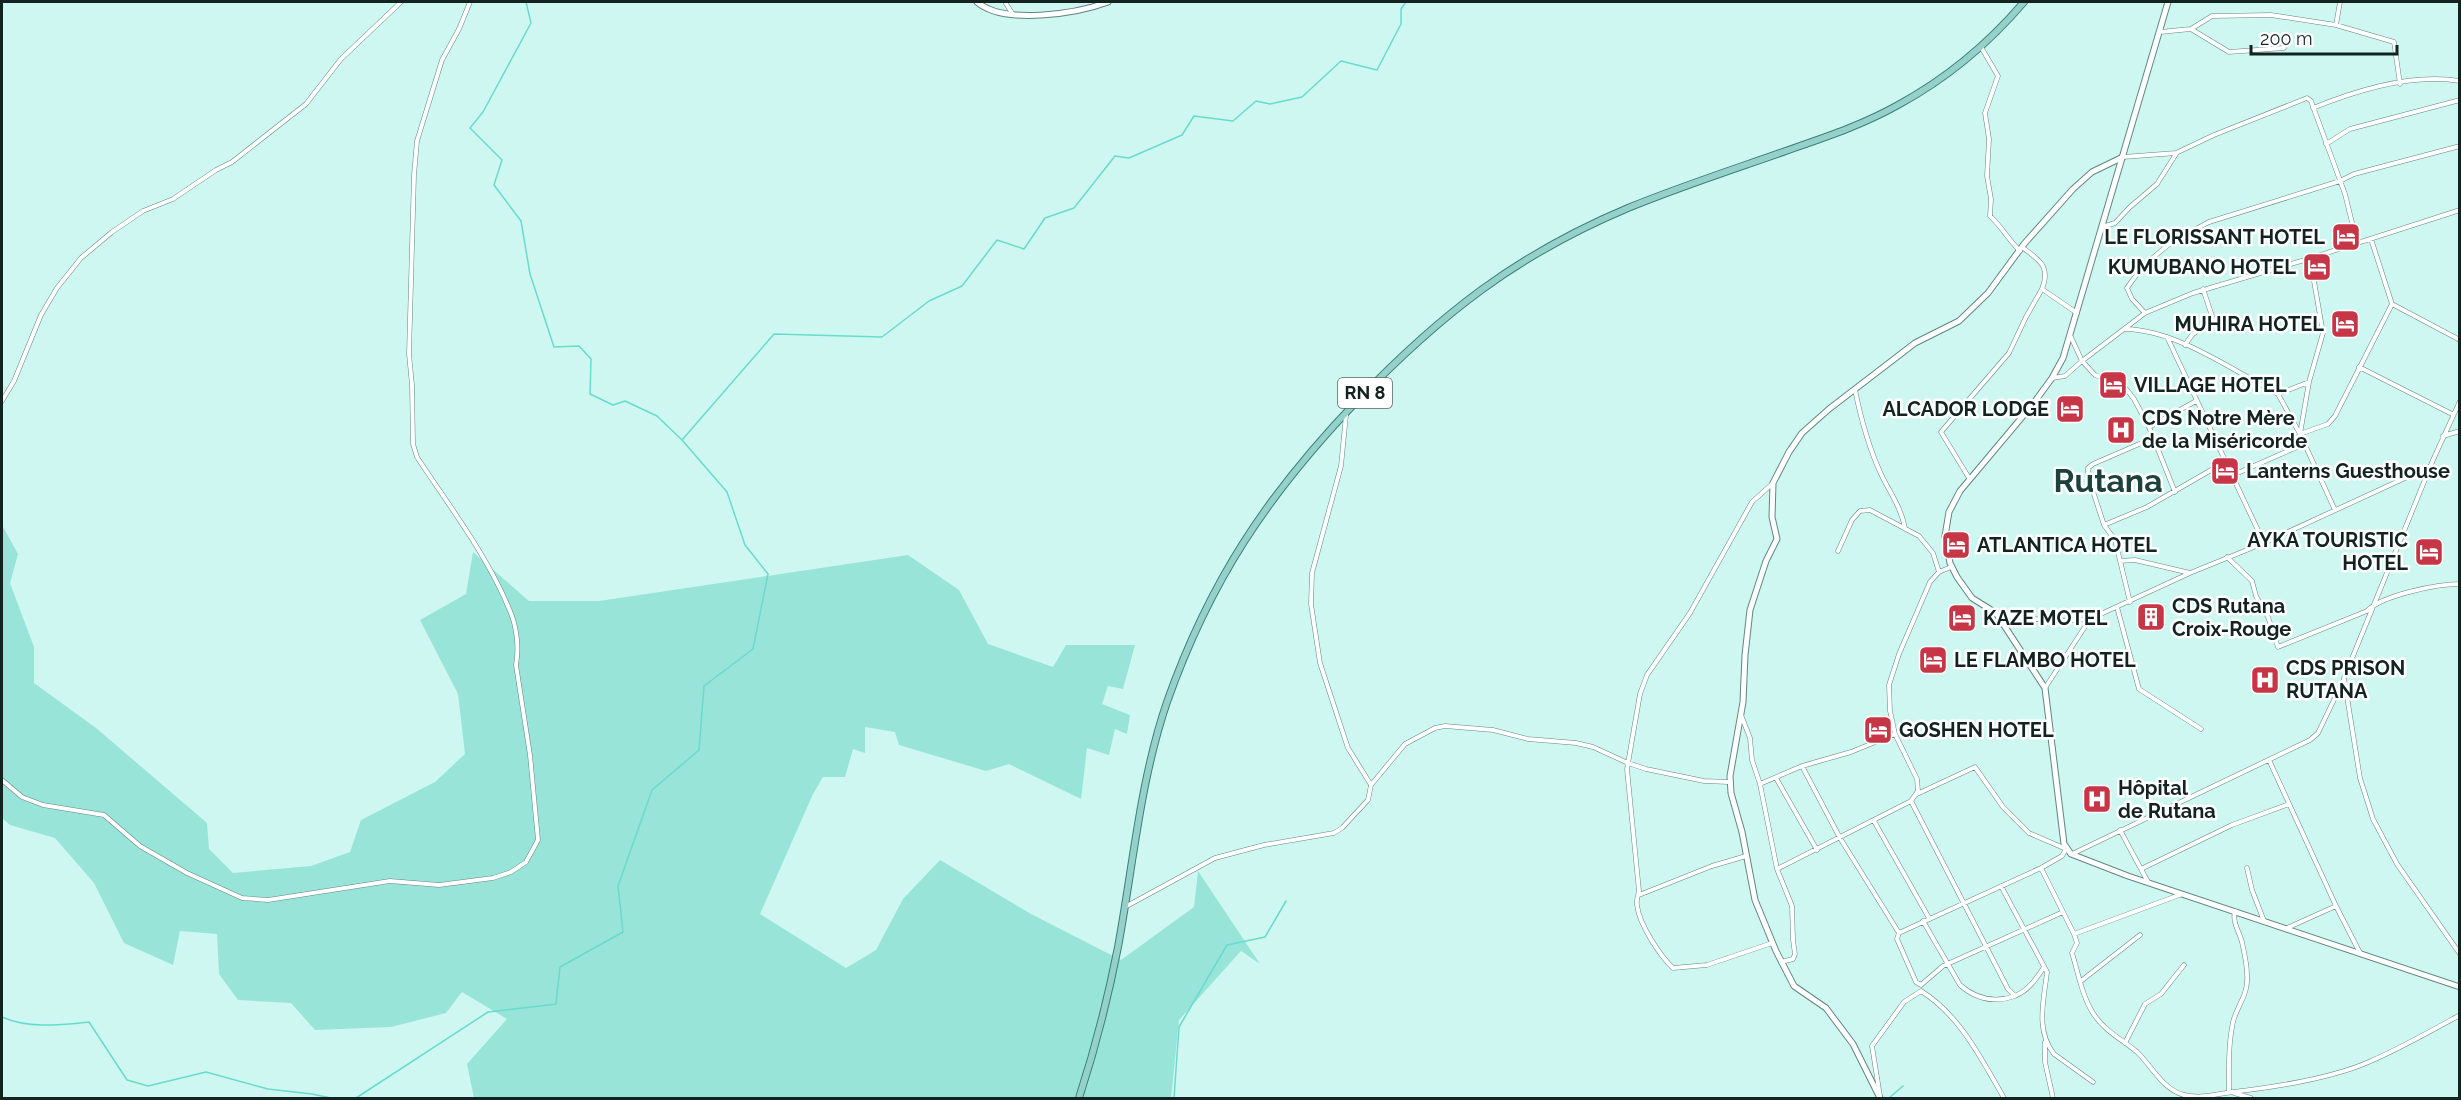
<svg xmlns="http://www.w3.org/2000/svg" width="2461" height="1100" font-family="Raleway,sans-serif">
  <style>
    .green { fill: #98e4d9 }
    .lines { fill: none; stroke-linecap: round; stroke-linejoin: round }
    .stream { stroke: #68dbcd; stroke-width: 1.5 }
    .minor-casing { stroke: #618781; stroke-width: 5 }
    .tertiary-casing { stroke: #618781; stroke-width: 7 }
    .secondary-casing { stroke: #618781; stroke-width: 7 }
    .primary-casing { stroke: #3a8178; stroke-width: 8 }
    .minor { stroke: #fff; stroke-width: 4 }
    .tertiary { stroke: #fff; stroke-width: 5 }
    .secondary { stroke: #fff; stroke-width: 5 }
    .primary { stroke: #95d1ca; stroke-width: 6 }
    .labels { text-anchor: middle; stroke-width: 5; stroke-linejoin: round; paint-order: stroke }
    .shield { fill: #fff; stroke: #5a6563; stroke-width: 1.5 }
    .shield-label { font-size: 18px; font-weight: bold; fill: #132320 }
    .poi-label { font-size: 20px; font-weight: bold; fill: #132320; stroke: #fff; text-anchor: start }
    .town-label { font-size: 32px; font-weight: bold; fill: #1d413d; stroke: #fff }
  </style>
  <rect width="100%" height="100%" fill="#cff7f1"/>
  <path class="green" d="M2 525 18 554 10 583 34 647V683L96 728 207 823 209 849 233 873 311 866 350 852 361 820 435 782 465 754 458 694 420 620 466 594 473 552 529 601H599L908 555 959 590 988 644 1053 667 1066 645H1135L1123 689 1108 686 1102 704 1130 715 1127 734 1115 729 1109 755 1087 748 1081 799 1009 764 986 771 899 745 895 732 865 727V753L853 749 845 777H823L813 794 760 914 846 968 876 950 903 899 940 860 1031 914 1121 960 1194 907 1198 871 1260 964 1241 951 1179 1020 1171 1098H474L467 1064 507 1019 462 992 446 1013 391 1027 315 1030 291 1003 238 1000 219 974 217 934 180 931 173 965 124 943 94 883 55 838 10 825 2 818Z"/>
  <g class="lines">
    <path class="stream" d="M682 440 774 334 882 337 929 301 962 286 997 240 1024 249 1045 218 1074 208 1115 156 1129 158 1182 135 1194 116 1233 121 1256 101 1270 104 1302 97 1341 61 1377 70 1401 24V9L1406 2
      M2 1017C29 1029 60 1025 89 1022L127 1080 148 1086 206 1072 268 1089 312 1094 331 1098
      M356 1098 488 1012 556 1004 560 967 623 932 618 886 652 790 699 750 704 686 753 649 768 574 745 545 727 492 682 440 657 416 625 401 613 405 590 394 591 359 579 346 554 347 530 274 521 221 494 185 502 160 470 128 483 112 531 23 526 2
      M1174 1098 1179 1027 1227 945 1265 937 1286 901
      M1889 1098 1903 1086"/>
    <g class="minor-casing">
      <path id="minor" d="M1005 2 1012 13
        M2336 25 2340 2
        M2191 29 2212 16 2271 15 2336 25 2394 42 2400 84
        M2160 32 2191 29 2229 52 2284 48
        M1981 47 1998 76 1985 113 1989 139 1987 176 1991 199 1990 216C2002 227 2008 239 2020 251
        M2313 108C2357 90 2412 73 2460 81
        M2326 144 2350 129 2460 100
        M2123 157 2176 153 2214 135 2307 98 2311 101 2345 194 2357 243
        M2102 227 2115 223 2130 207 2157 184 2176 154
        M2194 230 2209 222 2340 181 2354 174 2460 146
        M2022 247C2039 260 2051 266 2042 289L2077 313
        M2308 259 2314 281 2323 333 2309 382 2300 434 2335 510
        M2392 304 2460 340
        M2145 313 2132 299 2127 288C2141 267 2158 251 2180 237
        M2125 329C2177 330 2232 370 2278 394L2309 382
        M2071 337 2082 361 2095 375 2123 385 2134 399 2149 427 2196 401
        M2167 337 2264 543
        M2185 345 2192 335 2213 319 2203 289
        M2359 367 2452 414
        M2052 378 2065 376 2082 361 2145 313 2193 293 2308 259 2460 210
        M1855 390C1861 419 1868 446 1881 474 1890 493 1901 507 1905 528
        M2278 394 2300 434 2328 424 2335 416 2392 304 2371 239
        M2 401 14 381 41 315 57 288 81 258 112 232 143 211 173 199 216 170 232 162 306 104 341 59 401 2
        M2460 401 2433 460 2344 678 2360 778 2373 819 2397 864 2460 954
        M1346 415 1341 466 1312 573 1311 604 1320 663 1342 730 1348 748 1371 785
        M2149 427 2175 492
        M2443 436 2460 431
        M2153 438 2093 464 2088 468V476L2104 525 2147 507 2225 462
        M2231 476 2304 444
        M1969 478 1941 432 2009 353 2026 317 2042 289
        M2104 525 2115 540 2130 602
        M1838 551 1852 520 1860 511 1870 510 1919 536 1933 553 1939 572
        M2227 557 2252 581 2256 596 2268 617 2278 647 2367 611C2382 595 2438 584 2460 584
        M2120 561 2135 560 2190 573
        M1951 567 1939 572 1930 582 1899 654 1889 685 1890 711 1895 734 1917 779 1918 791 1911 801 2008 989 2015 996C2029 990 2036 979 2044 967
        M2117 607 2139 689 2201 729
        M1996 613 2021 618 2059 621 2090 619 2190 573 2264 543 2429 467
        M2045 688 2090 619
        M1741 715 1750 738 1752 760 1760 784 1777 869 1792 906 1793 940 1795 954 1793 959 1781 962
        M2269 760 2336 906 2287 928
        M1802 766 1840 838 1899 933 1897 939 1916 982 1921 985 1943 966 2063 912
        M1776 778 1817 850
        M2 780 22 797 43 805 104 815 140 846 187 873 242 898 268 900 390 881 439 885 493 878 511 872 526 862 538 840 530 755 516 665C519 648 517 627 510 611 488 556 449 506 417 457L413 444 412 385 409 354 414 175 417 141 442 60 459 29 470 2
        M1760 784 1802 766 1851 752 1895 734
        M1874 821 1929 918
        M2120 830 2148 882
        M2072 854 2310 740 2318 733 2344 679
        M2041 868 2074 934 2077 943 2072 953C2078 972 2082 996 2093 1013 2103 1030 2123 1040 2137 1052 2152 1066 2162 1089 2184 1095 2200 1099 2217 1094 2233 1092 2276 1087 2331 1079 2371 1061 2401 1048 2431 1031 2460 1015
        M2247 868 2252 890 2264 921
        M1777 869 1911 801
        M2141 869 2232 825 2289 804
        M2001 886 2047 972C2044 1000 2035 1030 2054 1054L2093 1082
        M1639 895 1712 866 1746 856
        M2336 906 2360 953
        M1125 907 1215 858 1264 845 1334 833 1342 828 1368 800 1371 785 1405 744 1435 728 1445 726 1493 730 1528 739 1576 743 1593 747 1628 763 1646 769 1704 781 1729 782
        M1923 921 1960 985C1976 999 1995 1003 2015 996
        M1899 933 2041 868 2062 856 2066 849 2029 833 2003 807 1975 767 1917 794
        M2074 934 2182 894
        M1772 943 1707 965 1673 968C1660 956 1639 924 1637 905 1636 901 1638 895 1639 891L1627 769 1640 694 1647 675 1690 613 1752 502 1772 484
        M2081 981 2140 935
        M2045 1042V1062L2053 1098
        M2125 1043 2145 1004 2161 994 2184 965
        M2229 1092C2229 1069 2228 1045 2233 1022 2237 1005 2249 995 2247 974 2247 964 2244 952 2242 942 2239 931 2232 922 2235 911
        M2234 1093 2251 1098
        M1880 1096 1872 1046 1904 1002 1921 991C1960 1015 1982 1060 2004 1098"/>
    </g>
    <g class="tertiary-casing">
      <path id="tertiary" d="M977 2C1004 25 1076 14 1108 2
        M1880 1098 1853 1044 1826 1008 1794 986 1776 951 1755 900 1742 832 1731 793 1730 776 1743 702 1745 655 1750 610 1766 561 1777 539 1772 517 1773 483 1789 452 1802 433 1829 409 1915 343 1959 321 1988 293 2024 244 2073 189 2092 172 2123 157"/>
    </g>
    <g class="secondary-casing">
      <path id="secondary" d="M2168 2 2063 358 2052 378 2033 404 1960 491 1949 512 1945 536 1950 563 1957 577 1972 598 1996 613 2045 688 2064 844 2071 854 2128 876 2460 987"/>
    </g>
    <g class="primary-casing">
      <path id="primary" d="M1079 1098C1095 1049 1108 998 1118 947 1133 866 1140 781 1167 702 1210 580 1268 494 1357 401 1441 314 1516 255 1628 208 1684 185 1741 167 1797 147 1832 135 1866 123 1898 105 1946 79 1989 43 2024 2"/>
    </g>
    <use href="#minor" class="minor"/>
    <use href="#tertiary" class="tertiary"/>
    <use href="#secondary" class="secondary"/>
    <use href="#primary" class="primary"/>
  </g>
  <defs>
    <g id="hotel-square" transform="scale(1.5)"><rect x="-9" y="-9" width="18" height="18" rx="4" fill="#c73647" stroke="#fff"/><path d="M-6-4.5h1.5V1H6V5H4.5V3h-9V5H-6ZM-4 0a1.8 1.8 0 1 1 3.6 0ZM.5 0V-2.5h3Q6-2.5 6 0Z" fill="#fff"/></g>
    <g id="hospital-square" transform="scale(1.5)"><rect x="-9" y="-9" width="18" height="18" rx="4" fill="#c73647" stroke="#fff"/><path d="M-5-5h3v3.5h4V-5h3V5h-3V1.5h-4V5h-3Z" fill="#fff"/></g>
    <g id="building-square" transform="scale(1.5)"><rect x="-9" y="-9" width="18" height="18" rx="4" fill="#c73647" stroke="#fff"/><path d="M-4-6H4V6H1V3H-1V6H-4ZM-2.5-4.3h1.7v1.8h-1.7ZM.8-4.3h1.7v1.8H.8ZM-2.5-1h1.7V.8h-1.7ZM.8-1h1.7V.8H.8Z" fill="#fff"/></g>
  </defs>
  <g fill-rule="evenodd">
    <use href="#hotel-square" x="2346" y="237"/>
    <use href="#hotel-square" x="2317" y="267"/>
    <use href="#hotel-square" x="2345" y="324"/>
    <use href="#hotel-square" x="2113" y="385"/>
    <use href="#hotel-square" x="2070" y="409"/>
    <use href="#hospital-square" x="2121" y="430"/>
    <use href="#hotel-square" x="2225" y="471"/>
    <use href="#hotel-square" x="1956" y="545"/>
    <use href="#hotel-square" x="2429" y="552"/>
    <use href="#building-square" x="2151" y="617"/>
    <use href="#hotel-square" x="1962" y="618"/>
    <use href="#hotel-square" x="1933" y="660"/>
    <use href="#hospital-square" x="2265" y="680"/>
    <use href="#hotel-square" x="1878" y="730"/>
    <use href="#hospital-square" x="2097" y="799"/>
  </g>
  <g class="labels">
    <rect class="shield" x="1338" y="378" width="54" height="30" rx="4.5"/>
    <g class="shield-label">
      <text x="1365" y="399">RN 8</text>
    </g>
    <g class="poi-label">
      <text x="2325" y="244" text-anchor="end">LE FLORISSANT HOTEL</text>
      <text x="2296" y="274" text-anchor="end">KUMUBANO HOTEL</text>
      <text x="2324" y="331" text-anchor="end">MUHIRA HOTEL</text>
      <text x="2134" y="392">VILLAGE HOTEL</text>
      <text x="2049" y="416" text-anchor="end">ALCADOR LODGE</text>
      <text x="2142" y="425">CDS Notre Mère<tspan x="2142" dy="23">de la Miséricorde</tspan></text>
      <text x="2246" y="478">Lanterns Guesthouse</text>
      <text x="2408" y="547" text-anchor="end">AYKA TOURISTIC<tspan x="2408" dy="23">HOTEL</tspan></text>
      <text x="1977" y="552">ATLANTICA HOTEL</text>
      <text x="2172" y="613">CDS Rutana<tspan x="2172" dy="23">Croix-Rouge</tspan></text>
      <text x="1983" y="625">KAZE MOTEL</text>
      <text x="1954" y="667">LE FLAMBO HOTEL</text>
      <text x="2286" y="675">CDS PRISON<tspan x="2286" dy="23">RUTANA</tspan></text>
      <text x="1899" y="737">GOSHEN HOTEL</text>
      <text x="2118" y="795">Hôpital<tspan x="2118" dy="23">de Rutana</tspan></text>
    </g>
    <g class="town-label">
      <text x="2108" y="492">Rutana</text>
    </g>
  </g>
  <rect width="2461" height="1100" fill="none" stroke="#132320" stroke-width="6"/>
  <path d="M2251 45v9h146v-9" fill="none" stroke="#132320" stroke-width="3"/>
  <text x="2260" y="45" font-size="18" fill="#132320" stroke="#ffffff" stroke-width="4.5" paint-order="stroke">200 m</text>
</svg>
